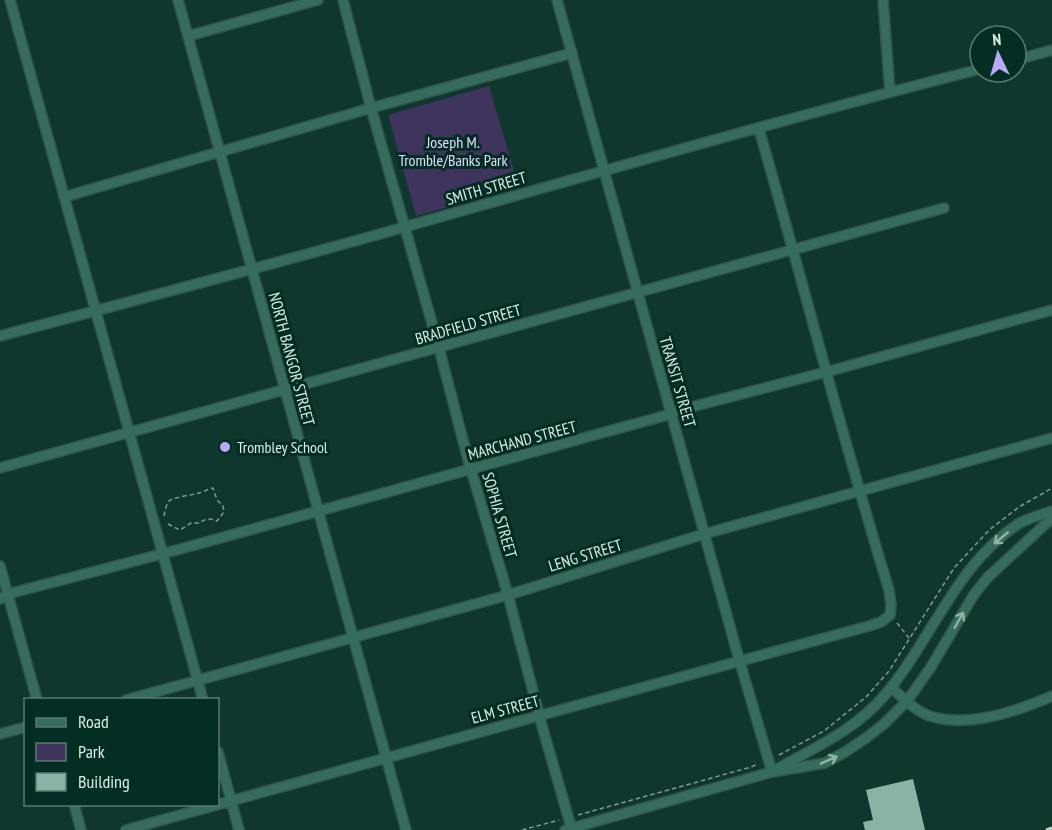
<svg xmlns="http://www.w3.org/2000/svg" width="1052" height="830" font-family="'PT Sans Narrow',sans-serif">
  <style>
    .green { fill: #3e345e }
    .building { fill: #8ab2a5 }
    .lines { fill: none; stroke-linecap: round; stroke-linejoin: round }
    .minor-casing { stroke: #30544b; stroke-width: 12 }
    .path { stroke: #7e9a92; stroke-width: 1.5; stroke-dasharray: 4.5 3; stroke-linecap: butt }
    .minor { stroke: #366c5d; stroke-width: 9 }
    .rail { stroke: #bdd3cc; stroke-width: 3; stroke-dasharray: 10 10; stroke-linecap: butt }
    .oneway { stroke: #90b3a8 }
    .poi-dot { fill: #baaaf6; stroke: #042d23; stroke-width: 2 }
    .labels { text-anchor: middle; stroke-width: 6; stroke-linejoin: round; paint-order: stroke }
    .park-label { font-size: 16px; fill: #e2ddfd; stroke: #042d23 }
    .street-label { font-size: 16px; fill: #d9ede6; stroke: #042d23 }
    .poi-label { font-size: 16px; fill: #d9ede6; stroke: #042d23; text-anchor: start }
  </style>
  <rect width="100%" height="100%" fill="#10372d"/>
  <path class="green" d="M489 86 519 187 416 216 388 115Z"/>
  <path class="building" d="M913 779 925 830H865L863 822 873 820 866 790Z"/>
  <g class="lines">
    <g class="minor-casing">
      <path id="minor" d="M10 0 203 700
        M178 0 406 830
        M343 0 371 108 439 348 467 456 508 595 542 726 572 830
        M557 0 737 652 772 772
        M883 0 890 92
        M188 36 318 0
        M1016 60 1052 50
        M64 197 371 108 572 53
        M0 336C132 301 263 267 394 230 589 175 784 119 980 69
        M0 468 944 208
        M0 566 37 700
        M0 599 8 594 173 551 671 414 680 410 826 372 1052 310
        M891 687C903 698 917 713 933 717 970 727 1018 711 1052 696
        M126 700 508 595 704 534 1052 438
        M0 734 26 727
        M218 752 239 830
        M779 768C816 747 856 729 884 696 932 640 955 566 1018 524 1028 518 1041 515 1052 511
        M74 804 81 830
        M126 830 549 713 869 626 881 622 890 615 891 605 889 590C842 437 803 282 759 129
        M565 830 772 772 825 763 845 752 866 738 884 724 907 701 931 667 973 596 987 578 1052 518"/>
    </g>
    <path class="path" d="M164 516C165 511 166 505 169 501 174 497 192 495 199 493 203 492 208 489 213 488L217 500 223 506 224 512 217 521C211 518 205 518 200 523H191L180 530 166 523
      M897 623 909 638
      M779 755 824 731 866 697 889 671 954 568 989 530 1019 507 1052 488
      M578 815 751 767 758 764
      M522 830 559 820"/>
    <use href="#minor" class="minor"/>
    <path class="rail" d="M1046 830 1052 828"/>
  </g>
  <defs><path id="oneway-shaft" d="M-6 0H5M1.5-3L5.5 0L1.5 3" fill="none" stroke-width="1.6" stroke-linecap="round" stroke-linejoin="round" transform="scale(1.5)"/></defs>
  <g class="oneway">
    <use href="#oneway-shaft" transform="translate(1001 538) rotate(140)"/>
    <use href="#oneway-shaft" transform="translate(959 620) rotate(-60)"/>
    <use href="#oneway-shaft" transform="translate(829 760) rotate(-24)"/>
  </g>
  <circle class="poi-dot" cx="225" cy="447" r="6"/>
  <g class="labels">
    <g class="park-label">
      <text x="453" y="148">Joseph M.<tspan x="453" dy="18">Tromble/Banks Park</tspan></text>
    </g>
    <g class="street-label">
      <text transform="translate(486 188) rotate(-16)" y="6">SMITH STREET</text>
      <text transform="translate(468 324) rotate(-16)" y="6">BRADFIELD STREET</text>
      <text transform="translate(292 359) rotate(75)" y="6">NORTH BANGOR STREET</text>
      <text transform="translate(678 382) rotate(74)" y="6">TRANSIT STREET</text>
      <text transform="translate(522 440) rotate(-15)" y="6">MARCHAND STREET</text>
      <text transform="translate(500 515) rotate(74)" y="6">SOPHIA STREET</text>
      <text transform="translate(585 555) rotate(-17)" y="6">LENG STREET</text>
      <text transform="translate(505 709) rotate(-15)" y="6">ELM STREET</text>
    </g>
    <g class="poi-label">
      <text x="237" y="453">Trombley School</text>
    </g>
  </g>
  <rect x="24" y="698" width="195" height="108" fill="#042d23" stroke="#597a71" stroke-width="1.5"/>
  <rect x="36" y="718" width="30" height="9" fill="#366c5d" stroke="#597a71" stroke-width="1.5"/>
  <text x="78" y="728" font-size="18" fill="#d9ede6">Road</text>
  <rect x="36" y="743" width="30" height="18" fill="#3e345e" stroke="#597a71" stroke-width="1.5"/>
  <text x="78" y="758" font-size="18" fill="#d9ede6">Park</text>
  <rect x="36" y="773" width="30" height="18" fill="#8ab2a5" stroke="#597a71" stroke-width="1.5"/>
  <text x="78" y="788" font-size="18" fill="#d9ede6">Building</text>
  <g transform="translate(998 54) rotate(355)"><circle r="28" fill="#042d23" stroke="#597a71" stroke-width="1.5"/>
  <path d="M0-4.5L10 22L0 15L-10 22Z" fill="#baaaf6"/>
  <text y="-9" font-size="16" font-weight="bold" text-anchor="middle" fill="#d9ede6">N</text>
  </g>
</svg>
